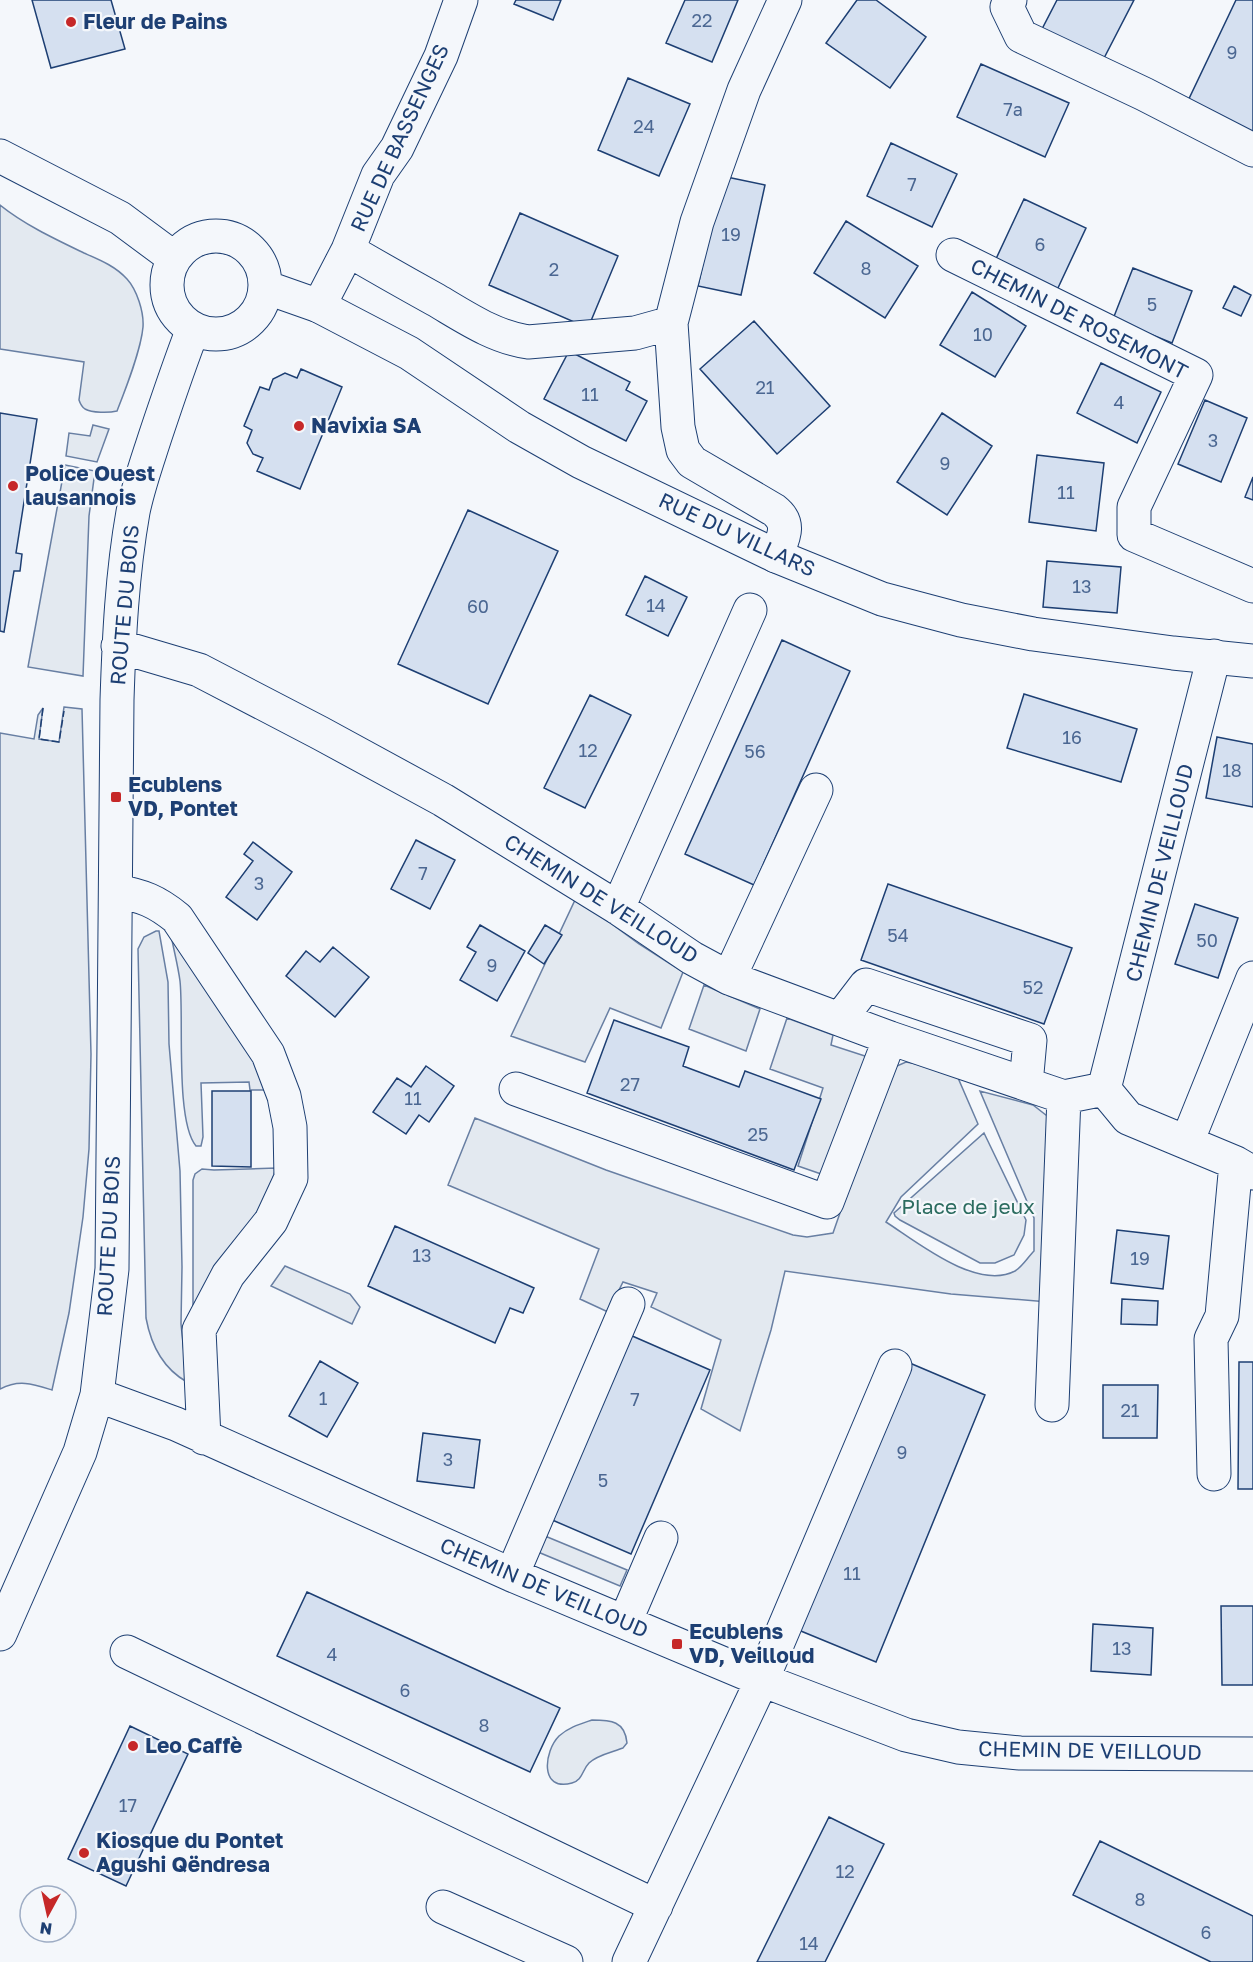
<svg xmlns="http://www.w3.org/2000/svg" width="1253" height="1962" font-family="'Golos Text',sans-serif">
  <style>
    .green { fill: #e3e9f0; stroke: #687fa3; stroke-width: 1.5 }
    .building { fill: #d5e0f0; stroke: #1d3f73; stroke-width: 1.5 }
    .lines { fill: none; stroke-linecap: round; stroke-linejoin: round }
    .minor-casing { stroke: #1d3f73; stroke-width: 35 }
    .major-casing { stroke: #1d3f73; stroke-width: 35 }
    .minor { stroke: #f4f7fb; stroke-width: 33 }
    .major { stroke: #f4f7fb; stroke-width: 33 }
    .fence { stroke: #1d3f73; stroke-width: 1.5; stroke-dasharray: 8 3; stroke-linecap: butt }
    .poi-dot { fill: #c62828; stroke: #f4f7fb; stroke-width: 2 }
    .labels { text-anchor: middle; stroke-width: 4.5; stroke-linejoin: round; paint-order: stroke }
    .number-label { font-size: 18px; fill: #4b6792 }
    .poi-label { font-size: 21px; font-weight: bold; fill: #1d3f73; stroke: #f4f7fb; text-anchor: start }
    .street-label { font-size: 21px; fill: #1d3f73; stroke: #f4f7fb }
    .park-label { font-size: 21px; fill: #2c6c60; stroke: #f4f7fb }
  </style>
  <rect width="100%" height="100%" fill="#f4f7fb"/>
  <path class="green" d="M0 205C25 225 55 239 84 253 100 260 115 266 127 279 137 290 144 312 143 327 141 350 126 388 117 411 109 413 92 413 85 409 82 407 80 403 79 400L84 362 0 349Z
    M93 425 109 429 97 462 66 456 69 433 90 436Z
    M65 465 95 471 89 516 83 676 28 667Z
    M64 707 82 709 91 1054 89 1149 83 1217 69 1313 52 1390C33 1384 19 1379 0 1389V733L34 739 38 715 43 708 39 739 59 742Z
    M576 898 639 944 683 972 661 1028 610 1008 585 1062 511 1036Z
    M156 931H159L168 982 169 1044 180 1171 182 1267 181 1324 187 1382C162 1368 151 1345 146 1318L138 949 144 937Z
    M171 935 244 1042 268 1090H250L249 1082 201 1083 203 1137 201 1146H196C175 1121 184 1018 180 981 178 966 174 951 171 935Z
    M704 985 760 1009 746 1051 689 1029Z
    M787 1018 833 1035 831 1045 871 1058 824 1175 798 1166 823 1088 770 1069Z
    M906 1062 955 1071 978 1124 901 1197 886 1222C917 1242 977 1291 1015 1271 1022 1267 1028 1257 1034 1251V1218L980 1091 1033 1105 1051 1119 1048 1302 951 1294 785 1271 771 1330 740 1431 701 1409 721 1340 651 1307 657 1293 623 1282 608 1312 580 1299 599 1249 448 1185 475 1118 606 1170 793 1235 807 1237 833 1233 890 1069Z
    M984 1133 1026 1220 1024 1235 1014 1255 995 1263H980L900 1220 895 1216 894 1213Z
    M276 1168 266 1200 193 1311V1180L195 1174 202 1169 214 1170Z
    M285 1266 350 1294 360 1307 352 1324 271 1286Z
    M545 1536 627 1570 620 1586 538 1552Z
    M592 1720C611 1720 625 1721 627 1743L623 1748C613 1752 597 1755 589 1763 582 1770 583 1780 572 1783 539 1792 544 1751 559 1736 569 1727 580 1724 592 1720Z"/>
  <path class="building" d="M32 0H111L125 49 51 68Z
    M516 0H561L553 20 514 4Z
    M685 0H738L712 62 666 43Z
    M857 0H876L926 37 890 88 826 43Z
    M1057 0H1134L1102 62 1041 31Z
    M1236 0H1253V131L1251 136 1186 105Z
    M981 64 1069 103 1045 157 957 117Z
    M628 78 690 104 659 176 598 150Z
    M891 143 957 174 932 227 867 196Z
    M722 176 765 185 741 295 698 286Z
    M1024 199 1086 228 1057 290 995 261Z
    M520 213 618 256 588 328 489 285Z
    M846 221 918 266 885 318 814 273Z
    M1133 268 1192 291 1172 343 1113 319Z
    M1234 286 1251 295 1241 316 1223 308Z
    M972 292 1026 326 995 377 940 345Z
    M754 321 830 406 777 454 700 369Z
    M569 351 630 382 626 390 647 401 626 441 544 399Z
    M1101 363 1161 392 1137 443 1077 413Z
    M301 369 342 387 300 489 257 471 263 458 253 454 247 443 252 430 244 426 260 387 269 390 273 379 285 373 297 378Z
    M1205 400 1247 418 1221 482 1178 464Z
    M0 413 37 419 16 553 22 554 20 571H14L4 632 0 631Z
    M942 413 992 446 947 515 897 482Z
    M1037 455 1104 463 1096 531 1029 522Z
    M1253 477V500L1245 497Z
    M468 510 558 551 488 704 398 664Z
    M1047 561 1121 567 1117 613 1043 607Z
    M645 576 687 597 668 636 626 615Z
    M782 640 850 671 754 885 685 854Z
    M1024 694 1137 729 1121 782 1007 748Z
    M590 695 631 715 585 808 544 788Z
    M1217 737 1253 744V807L1206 798Z
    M416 840 455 860 430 909 391 889Z
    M253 842 292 872 257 920 226 897 253 861 244 854Z
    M888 884 1072 948 1044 1024 861 960Z
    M1195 904 1238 918 1218 978 1175 964Z
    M480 925 525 951 497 1001 460 980 476 952 467 947Z
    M545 925 562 935 544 964 528 953Z
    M333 947 369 977 335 1017 286 976 306 951 320 962Z
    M614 1020 689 1047 683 1066 739 1087 745 1071 821 1099 794 1170 587 1093Z
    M426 1066 454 1086 429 1122 419 1115 406 1134 373 1112 397 1078 411 1087Z
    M212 1091H251V1167L212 1166Z
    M395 1226 534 1288 523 1313 510 1308 495 1343 368 1286Z
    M1117 1230 1169 1236 1163 1289 1111 1283Z
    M1122 1299 1158 1301 1157 1325 1121 1324Z
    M630 1335 710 1370 631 1554 550 1519Z
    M320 1361 358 1383 327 1437 289 1416Z
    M905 1361 985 1395 876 1662 796 1629Z
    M1239 1362H1253V1489H1238Z
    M1103 1385H1158L1157 1438H1103Z
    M423 1433 480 1440 474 1488 417 1481Z
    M307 1592 560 1708 530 1772 277 1656Z
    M1221 1606H1253V1685H1222Z
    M1093 1624 1153 1628 1151 1675 1091 1671Z
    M130 1726 188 1754 126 1886 68 1859Z
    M829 1817 884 1844 825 1962H757Z
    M1100 1841 1253 1916V1962H1211L1073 1895Z"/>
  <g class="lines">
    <g class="minor-casing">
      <path id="minor" d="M1010 0 1007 7 1021 36 1144 94 1253 150
        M348 250C377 267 407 284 436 300 465 317 494 337 528 342L635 333 671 323
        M953 255 1196 375 1134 507V535L1253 586
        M319 306 348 250 378 175 397 148 441 56 461 0
        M776 556C783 538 792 524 774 510L692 462 683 450 678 427 671 323 697 222 744 90 785 0
        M118 646 199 670 320 733 443 800 618 908 692 958 729 978 890 1038 1064 1097 1104 1089
        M116 891C143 896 156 901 177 918L268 1054 284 1096 290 1127 291 1178 271 1221 228 1275 199 1330 204 1438
        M618 908 750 610
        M729 978 816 790
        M840 1019 866 985 1030 1040 1026 1084
        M516 1089 827 1202 890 1038
        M1104 1089 1214 656
        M1104 1089 1128 1118 1236 1163 1253 1173
        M1187 1142 1253 978
        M97 1395 176 1424 512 1575 762 1680 906 1735 958 1747 1020 1753 1253 1754
        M1052 1405 1064 1097
        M1214 1474 1211 1339 1222 1316 1236 1163
        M512 1575 628 1304
        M625 1622 661 1538
        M0 1634 80 1452 97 1395 112 1269 117 700C119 638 122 574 133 512 138 487 147 462 155 437 167 401 179 365 193 329
        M127 1652 656 1906
        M443 1907 566 1962
        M629 1962 762 1680 895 1366"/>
    </g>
    <g class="major-casing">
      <path id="major" d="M0 156 120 218 174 258
        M167 285a49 49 0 1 1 98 0a49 49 0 1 1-98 0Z
        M265 287 319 306 409 353 519 427 581 462 776 556 882 599 961 620 1033 634 1173 653 1253 661"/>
    </g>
    <use href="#minor" class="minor"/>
    <use href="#major" class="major"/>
    <path class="fence" d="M43 708 39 739 59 742 64 711"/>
  </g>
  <g class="poi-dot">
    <circle cx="71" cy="22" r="6"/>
    <circle cx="299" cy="426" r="6"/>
    <circle cx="13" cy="486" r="6"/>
    <rect x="110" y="791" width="12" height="12" rx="3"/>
    <rect x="671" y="1638" width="12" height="12" rx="3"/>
    <circle cx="133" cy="1746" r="6"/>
    <circle cx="84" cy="1853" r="6"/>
  </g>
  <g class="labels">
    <g class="number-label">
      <text x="702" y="27">22</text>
      <text x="1232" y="59">9</text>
      <text x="1013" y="116">7a</text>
      <text x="644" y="133">24</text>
      <text x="912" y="191">7</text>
      <text x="731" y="241">19</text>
      <text x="1040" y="251">6</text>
      <text x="866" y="275">8</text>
      <text x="554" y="276">2</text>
      <text x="1152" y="311">5</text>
      <text x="983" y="341">10</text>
      <text x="765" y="394">21</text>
      <text x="590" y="401">11</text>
      <text x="1119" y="409">4</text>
      <text x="1213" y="447">3</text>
      <text x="945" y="470">9</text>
      <text x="1066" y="499">11</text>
      <text x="1082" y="593">13</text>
      <text x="656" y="612">14</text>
      <text x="478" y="613">60</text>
      <text x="1072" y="744">16</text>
      <text x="588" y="757">12</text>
      <text x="755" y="758">56</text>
      <text x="1232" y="777">18</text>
      <text x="423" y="880">7</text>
      <text x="259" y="890">3</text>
      <text x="898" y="942">54</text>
      <text x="1207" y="947">50</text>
      <text x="492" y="972">9</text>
      <text x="1033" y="994">52</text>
      <text x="630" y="1091">27</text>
      <text x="413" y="1105">11</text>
      <text x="758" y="1141">25</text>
      <text x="422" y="1262">13</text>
      <text x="1140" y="1265">19</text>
      <text x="323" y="1405">1</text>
      <text x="635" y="1406">7</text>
      <text x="1130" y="1417">21</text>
      <text x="902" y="1459">9</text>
      <text x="448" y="1466">3</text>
      <text x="603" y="1487">5</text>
      <text x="852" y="1580">11</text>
      <text x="1122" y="1655">13</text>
      <text x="332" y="1661">4</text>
      <text x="405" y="1697">6</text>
      <text x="484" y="1732">8</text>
      <text x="128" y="1812">17</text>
      <text x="845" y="1878">12</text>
      <text x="1140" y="1906">8</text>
      <text x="1206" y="1939">6</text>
      <text x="809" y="1950">14</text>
    </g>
    <g class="poi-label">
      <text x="83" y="29">Fleur de Pains</text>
      <text x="311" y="433">Navixia SA</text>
      <text x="25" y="481">Police Ouest<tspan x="25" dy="24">lausannois</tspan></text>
      <text x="128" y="792">Ecublens<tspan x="128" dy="24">VD, Pontet</tspan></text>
      <text x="689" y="1639">Ecublens<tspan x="689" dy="24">VD, Veilloud</tspan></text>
      <text x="145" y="1753">Leo Caffè</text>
      <text x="96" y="1848">Kiosque du Pontet<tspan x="96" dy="24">Agushi Qëndresa</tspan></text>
    </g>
    <g class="street-label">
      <text transform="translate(400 138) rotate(-65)" y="7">RUE DE BASSENGES</text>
      <text transform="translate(1079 319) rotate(27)" y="7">CHEMIN DE ROSEMONT</text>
      <text transform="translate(737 535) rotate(25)" y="7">RUE DU VILLARS</text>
      <text transform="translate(125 605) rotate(-85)" y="7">ROUTE DU BOIS</text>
      <text transform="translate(1160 873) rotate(-76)" y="7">CHEMIN DE VEILLOUD</text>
      <text transform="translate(601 899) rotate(32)" y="7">CHEMIN DE VEILLOUD</text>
      <text transform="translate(109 1236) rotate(-87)" y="7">ROUTE DU BOIS</text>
      <text transform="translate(544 1588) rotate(23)" y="7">CHEMIN DE VEILLOUD</text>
      <text transform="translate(1090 1751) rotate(1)" y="7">CHEMIN DE VEILLOUD</text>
    </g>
    <g class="park-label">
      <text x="968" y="1214">Place de jeux</text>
    </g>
  </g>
  <g transform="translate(48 1914) rotate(188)"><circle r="28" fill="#f4f7fb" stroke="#9eadc5" stroke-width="1.5"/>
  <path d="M0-4.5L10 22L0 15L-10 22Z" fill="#c62828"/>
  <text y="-9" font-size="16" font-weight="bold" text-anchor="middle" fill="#1d3f73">N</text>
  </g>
</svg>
